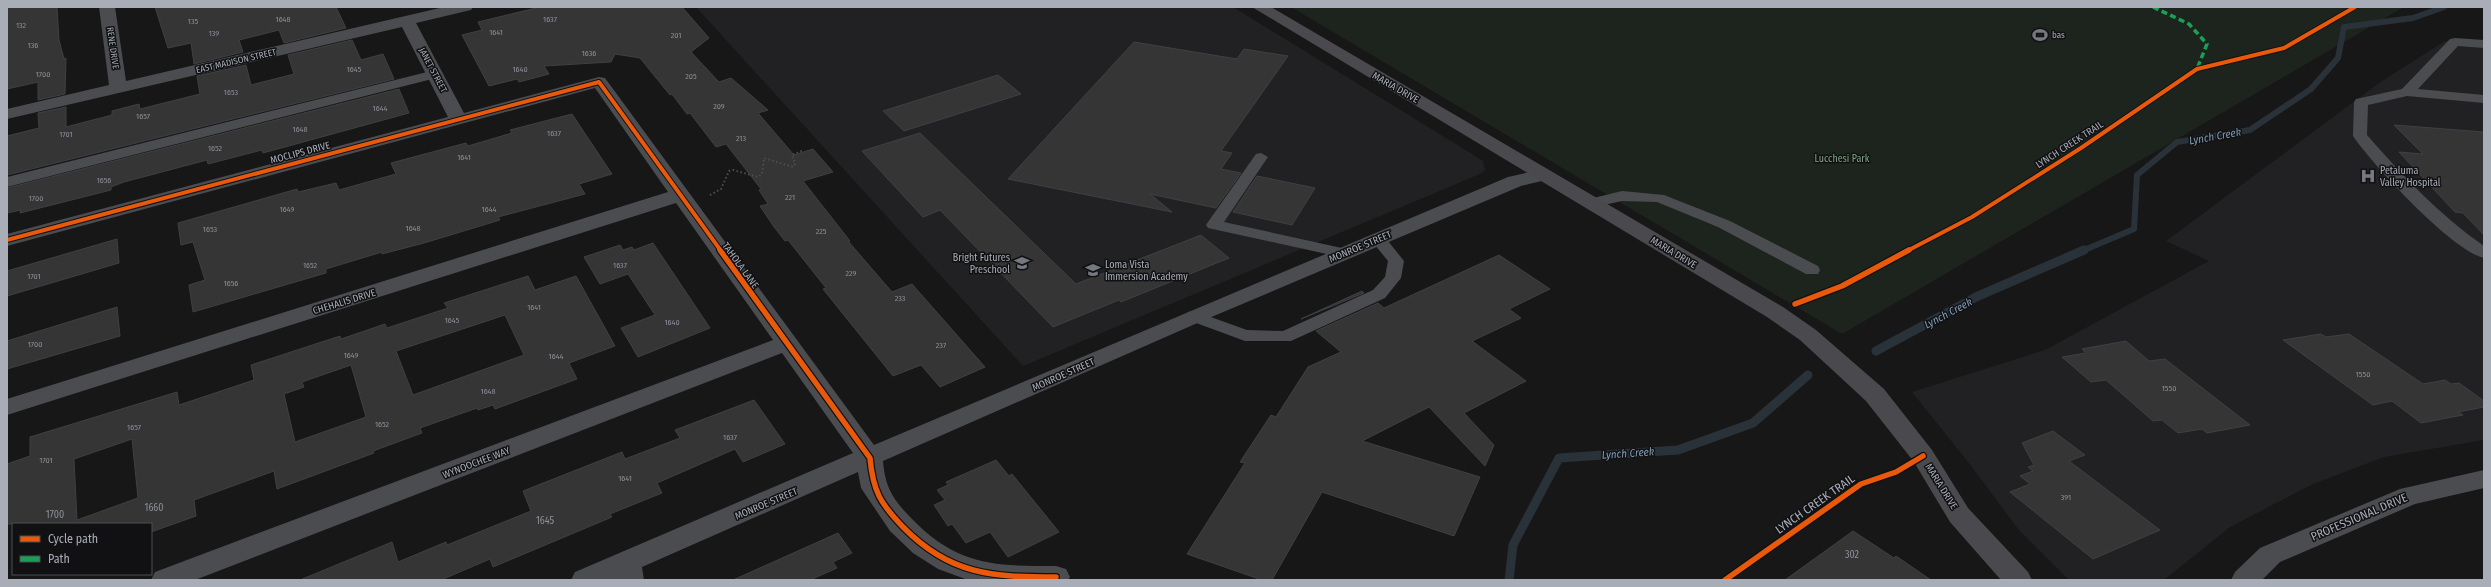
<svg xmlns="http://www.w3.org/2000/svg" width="2491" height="587" font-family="'Fira Sans Condensed',sans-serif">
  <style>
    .built { fill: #212123 }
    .green { fill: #1d241e }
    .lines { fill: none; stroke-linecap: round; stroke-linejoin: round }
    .stream-far1 { stroke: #2a3239; stroke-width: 6 }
    .stream { stroke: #2a3239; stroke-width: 9 }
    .building { fill: #353536; stroke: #3f4043; fill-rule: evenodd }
    .path { stroke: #4d4e52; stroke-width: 2; stroke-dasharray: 1.5 2.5; stroke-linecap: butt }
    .lane { fill: #4b4c50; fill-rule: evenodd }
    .street { fill: #4b4c50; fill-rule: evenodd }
    .secondary { fill: #4a4a4e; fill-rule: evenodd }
    .quiet { stroke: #1a9f57; stroke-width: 3.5; stroke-dasharray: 6 3.5; stroke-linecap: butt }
    .cycleway-far1-casing { stroke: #111113; stroke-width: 6 }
    .cycleway-casing { stroke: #111113; stroke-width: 8 }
    .cycleway-far1 { stroke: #e8590c; stroke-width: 4 }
    .cycleway { stroke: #e8590c; stroke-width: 5.5 }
    .labels { text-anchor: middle; stroke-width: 3; stroke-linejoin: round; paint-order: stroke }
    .number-label { font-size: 8px; fill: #8b8f98 }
    .far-poi-label { font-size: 9px; fill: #a8adb8; stroke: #111113; text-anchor: start }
    .far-street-label { font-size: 9px; fill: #a8adb8; stroke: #111113 }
    .street-label { font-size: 10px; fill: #a8adb8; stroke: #111113 }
    .park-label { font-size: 10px; fill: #7fa381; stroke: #111113 }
    .poi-label { font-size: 10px; fill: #a8adb8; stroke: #111113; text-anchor: start }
    .near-number-label { font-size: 10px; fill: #8b8f98 }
    .water-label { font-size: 11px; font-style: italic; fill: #7f9bb3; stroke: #111113 }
    .near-street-label { font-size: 12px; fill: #a8adb8; stroke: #111113 }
  </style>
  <rect width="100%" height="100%" fill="#171717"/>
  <path class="built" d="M696 7H1233L1472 154 1483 161 1485 170 1480 174 1023 366Z
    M2463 39 2484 41V440L2384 457 2313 484 2230 527 2164 580H2069L2018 529 1972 467 1912 392 2045 350 2209 261 2166 241 2379 83 2445 41Z"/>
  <path class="green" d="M1291 7H2404L1842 334Z"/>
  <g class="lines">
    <path class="stream-far1" d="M2082 251 2134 229 2137 175 2177 142 2250 130 2311 89 2338 58 2344 27 2413 18 2444 7"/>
    <path class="stream" d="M1876 351 1976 297 2084 250
      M1509 580 1513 545 1559 458 1678 450 1753 423 1808 375"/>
  </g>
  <path class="building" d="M7 7H57L59 40 64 59 66 58 65 94 38 100V82L7 89Z
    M155 7H336L346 28 284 43 279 30 239 40 243 52 194 64 191 43 168 48Z
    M540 7H682L709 38 691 52 719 82 731 78 768 110 758 113 794 155 813 149 833 172 803 181 850 241H848L892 292 912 284 985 367 940 387 921 365 893 376 823 289 826 288 788 240 785 241 774 227 760 206 768 204 759 190 761 189 726 144 716 147 690 113 687 114 672 94 670 95 640 58 615 54 611 62 544 66 549 74 519 82 517 79 489 86 462 35 482 30 478 22Z
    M352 40 361 60 383 54 394 79 7 175V136L39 128 38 113 66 107V127L112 115V111L139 104 140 109 200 94 197 76 246 65 251 85 294 74 288 55Z
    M1134 42 1237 59 1244 49 1288 56 1221 151 1232 153 1221 169 1241 173 1216 208 1150 194 1172 212 1008 179Z
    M998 75 1021 94 904 131 883 111Z
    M399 89 409 113 263 153 262 150 208 164 207 160 124 182 111 187V190L20 213 21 210 7 213V188Z
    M572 114 612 174 579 184 585 194 498 217 500 220 424 243 382 254V252L326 269V273L193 312 189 285 205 280 193 242 181 245 178 223 297 189 298 192 336 183 339 190 396 174 391 163 466 143 468 146 512 133 510 130Z
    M2394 125 2484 132V235L2463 213 2455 212 2399 152 2423 154Z
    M920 133 1076 284 1201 235 1229 258 1121 302 1119 300 1053 327 940 210 923 217 862 151Z
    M1257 176 1315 188 1292 225 1233 212Z
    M117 239 119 263 7 296V271Z
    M653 243 710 328 638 357 621 328 655 315 628 274 600 284 584 257 620 245 623 250 632 247 634 250Z
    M1499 255 1550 289 1509 309 1521 318 1472 341 1526 381 1464 413 1494 445 1485 466 1429 407 1362 441 1480 477 1454 536 1322 492 1272 580H1262L1187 554 1245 463 1240 462 1271 415 1276 417 1308 367 1341 352 1316 331 1378 303 1384 308Z
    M528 276 535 290 576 276 615 346 569 363 577 379 495 409 493 405 478 410 477 408 420 428 422 433 373 451 374 453 277 489 274 471 194 500 196 516 151 532V524H7V464L30 456V437L177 392 179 405 254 380 251 365 340 336 341 339 385 324 387 328 448 308 444 303ZM505 315 524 355 413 395 396 351ZM351 365 366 417 295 442 284 394 304 387 302 382ZM132 439 138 498 77 520 74 459Z
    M1362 291 1364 293 1301 319Z
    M117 307 120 336 7 369V341Z
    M2321 334 2326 337 2349 334 2423 384 2445 380 2451 384 2459 383 2484 401V407L2458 412 2463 415 2421 423 2392 401 2373 405 2283 340Z
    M2126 341 2149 361 2165 359 2250 425 2207 433 2202 429 2178 433 2162 420 2153 421 2106 380 2091 382 2062 357 2086 353 2082 349Z
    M754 400 785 444 743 462 735 449 657 483 662 493 610 514 612 517 493 567 490 559 441 580H300L392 542 398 562 446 542 447 545 531 511 523 491 622 452 625 459 680 438 675 430Z
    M2053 431 2085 455 2069 461 2160 530 2093 559 2010 492 2030 484 2020 476 2033 471 2028 467 2034 465 2022 443Z
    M996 460 1009 476 1012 474 1059 532 1008 557 990 532 966 543 952 524 948 526 934 505 945 500 937 490 948 485 946 482Z
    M1853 531 1894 558 1896 556 1931 580H1785Z
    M838 533 852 553 833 562 837 568 810 580H733Z"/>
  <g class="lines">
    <path class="path" d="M710 195 721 189 729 171 733 170 758 177 762 174 764 158 793 167 795 164 792 155 804 150"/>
    <path class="lane" d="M2455 38 2484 40V48L2458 46 2418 89 2484 95V103L2407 96 2368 105 2367 135C2403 176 2439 215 2484 246V258C2451 250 2373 165 2353 136L2354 102 2356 99 2402 89 2450 39Z
      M435 70 442 74 440 77 7 187V177Z
      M1261 153 1268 157 1224 222 1351 250 1353 253 1351 256 1345 258 1208 228 1206 225 1208 222 1256 154Z
      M1622 191 1664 195 1730 221 1818 266 1820 270 1818 274H1806L1718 227 1657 202 1622 201 1590 208 1582 203 1585 200Z
      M1378 234 1384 236 1404 261 1401 278 1385 298 1291 341H1245L1188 320 1185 316 1188 312 1194 311 1247 330 1283 331 1373 290 1385 277 1388 261 1370 239Z"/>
    <path class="street" d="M99 7H115L126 81 444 7H473L471 10 416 23 464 113 599 77 605 78 874 445 1508 177 1543 169 1550 171 1553 175 1550 179 1521 186 1202 321 883 461C885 487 893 500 912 519 958 566 994 566 1056 566L1066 569 1070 577 1068 580H968L938 569 913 553 890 531 861 488 858 472 642 567 644 580H571L575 572 853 453 782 353 195 580H151L155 572 773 340 676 203 7 415V399L668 192 595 88 7 246V234L448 117 402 27 7 119V109L109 85Z
      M2484 470V488L2415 504 2280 562 2262 580H2231L2235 572 2260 548 2400 489Z"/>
    <path class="secondary" d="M1252 7H1271L1783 307 1816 330 1884 389 1932 450 1968 508 2028 572 2032 580H2001L1950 522 1914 462 1866 401 1800 340 1767 317Z"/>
    <path class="quiet" d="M2153 7 2189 24 2207 44 2197 69"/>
    <g class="cycleway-far1-casing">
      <path id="cycleway-far1" d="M7 240 599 82 721 251
        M1907 251 1972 217 2081 148 2197 69 2284 48 2355 7"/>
    </g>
    <g class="cycleway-casing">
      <path id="cycleway" d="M720 250 870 458C873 491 880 503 903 527 950 575 992 577 1056 577
        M1795 304 1842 286 1909 250
        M1725 580 1861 484 1896 472 1923 456"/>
    </g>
    <use href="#cycleway-far1" class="cycleway-far1"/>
    <use href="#cycleway" class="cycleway"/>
  </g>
  <defs>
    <g id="stadium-bare" transform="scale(1.2)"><path d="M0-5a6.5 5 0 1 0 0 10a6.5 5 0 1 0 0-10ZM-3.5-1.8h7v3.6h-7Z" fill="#757880" stroke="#111113" stroke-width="2.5" paint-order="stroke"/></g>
    <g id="hospital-bare" transform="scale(1.2)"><path d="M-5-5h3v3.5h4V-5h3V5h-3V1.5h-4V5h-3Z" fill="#757880" stroke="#111113" stroke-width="2.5" paint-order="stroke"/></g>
    <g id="school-bare" transform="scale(1.2)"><path d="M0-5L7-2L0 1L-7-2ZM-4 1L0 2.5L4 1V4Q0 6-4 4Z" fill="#757880" stroke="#111113" stroke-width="2.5" paint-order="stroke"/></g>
  </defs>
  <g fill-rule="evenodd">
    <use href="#stadium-bare" x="2040" y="35"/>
    <use href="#hospital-bare" x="2368" y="176"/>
    <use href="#school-bare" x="1022" y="263"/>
    <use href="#school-bare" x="1093" y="270"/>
  </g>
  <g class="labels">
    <g class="number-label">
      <text x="283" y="22">1648</text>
      <text x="550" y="22">1637</text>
      <text x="193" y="24">135</text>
      <text x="21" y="28">132</text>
      <text x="496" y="35">1641</text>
      <text x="214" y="36">139</text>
      <text x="676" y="38">201</text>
      <text x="33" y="48">136</text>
      <text x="589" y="56">1636</text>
      <text x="354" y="72">1645</text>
      <text x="520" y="72">1640</text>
      <text x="43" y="77">1700</text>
      <text x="691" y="79">205</text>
      <text x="231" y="95">1653</text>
      <text x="719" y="109">209</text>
      <text x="380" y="111">1644</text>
      <text x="143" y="119">1657</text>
      <text x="300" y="132">1648</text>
      <text x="554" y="136">1637</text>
      <text x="66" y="137">1701</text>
      <text x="741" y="141">213</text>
      <text x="215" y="151">1652</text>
      <text x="464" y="160">1641</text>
      <text x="104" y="183">1656</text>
      <text x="790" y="200">221</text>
      <text x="36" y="201">1700</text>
      <text x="287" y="212">1649</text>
      <text x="489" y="212">1644</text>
      <text x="413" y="231">1648</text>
      <text x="210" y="232">1653</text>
      <text x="821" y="234">225</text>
      <text x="310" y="268">1652</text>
      <text x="620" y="268">1637</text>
      <text x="851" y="276">229</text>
      <text x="34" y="279">1701</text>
      <text x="231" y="286">1656</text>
      <text x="900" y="301">233</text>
      <text x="534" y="310">1641</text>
      <text x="452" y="323">1645</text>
      <text x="672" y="325">1640</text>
      <text x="35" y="347">1700</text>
      <text x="941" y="348">237</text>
      <text x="351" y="358">1649</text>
      <text x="556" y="359">1644</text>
      <text x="2363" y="377">1550</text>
      <text x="2169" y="391">1550</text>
      <text x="488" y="394">1648</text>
      <text x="382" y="427">1652</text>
      <text x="134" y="430">1657</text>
      <text x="730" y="440">1637</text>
      <text x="46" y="463">1701</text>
      <text x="625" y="481">1641</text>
      <text x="2066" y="500">391</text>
    </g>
    <g class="far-poi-label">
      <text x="2052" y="38">bas</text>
    </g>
    <g class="far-street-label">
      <text transform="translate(113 48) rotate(82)" y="3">RENE DRIVE</text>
      <text transform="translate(236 61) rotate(-13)" y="3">EAST MADISON STREET</text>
      <text transform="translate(433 70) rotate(62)" y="3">JANET STREET</text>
    </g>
    <g class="street-label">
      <text transform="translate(1396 87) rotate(30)" y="4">MARIA DRIVE</text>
      <text transform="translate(2069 144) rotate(-33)" y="4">LYNCH CREEK TRAIL</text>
      <text transform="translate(300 152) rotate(-15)" y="4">MOCLIPS DRIVE</text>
      <text transform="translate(1360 246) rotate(-23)" y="4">MONROE STREET</text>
      <text transform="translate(1674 252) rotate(31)" y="4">MARIA DRIVE</text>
      <text transform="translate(741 265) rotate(54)" y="4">TAHOLA LANE</text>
      <text transform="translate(344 301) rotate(-17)" y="4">CHEHALIS DRIVE</text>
      <text transform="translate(1063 374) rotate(-24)" y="4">MONROE STREET</text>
      <text transform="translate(476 462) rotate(-21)" y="4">WYNOOCHEE WAY</text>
      <text transform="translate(1942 486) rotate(58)" y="4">MARIA DRIVE</text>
      <text transform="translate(766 503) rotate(-23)" y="4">MONROE STREET</text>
    </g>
    <g class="park-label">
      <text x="1842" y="162">Lucchesi Park</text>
    </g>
    <g class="poi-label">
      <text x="2380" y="174">Petaluma<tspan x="2380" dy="12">Valley Hospital</tspan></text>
      <text x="1010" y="261" text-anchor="end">Bright Futures<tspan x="1010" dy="12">Preschool</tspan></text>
      <text x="1105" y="268">Loma Vista<tspan x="1105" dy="12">Immersion Academy</tspan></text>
    </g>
    <g class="near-number-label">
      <text x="154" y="511">1660</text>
      <text x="55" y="518">1700</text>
      <text x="545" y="524">1645</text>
      <text x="1852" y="558">302</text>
    </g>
    <g class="water-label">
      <text transform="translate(2215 136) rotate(-10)" y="4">Lynch Creek</text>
      <text transform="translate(1948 313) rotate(-28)" y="4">Lynch Creek</text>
      <text transform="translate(1628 453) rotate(-4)" y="4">Lynch Creek</text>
    </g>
    <g class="near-street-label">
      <text transform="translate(1815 504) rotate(-35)" y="4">LYNCH CREEK TRAIL</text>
      <text transform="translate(2359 517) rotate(-23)" y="4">PROFESSIONAL DRIVE</text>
    </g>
  </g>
  <rect width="2491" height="587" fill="none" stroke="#a8adb8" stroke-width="16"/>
  <rect x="12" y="523" width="140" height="52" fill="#111113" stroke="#4d4f55"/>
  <rect x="20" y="536" width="20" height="6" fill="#e8590c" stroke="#4d4f55"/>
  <text x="48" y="543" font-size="12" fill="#a8adb8">Cycle path</text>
  <rect x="20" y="556" width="20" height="6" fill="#1a9f57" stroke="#4d4f55"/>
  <text x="48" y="563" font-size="12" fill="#a8adb8">Path</text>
</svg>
